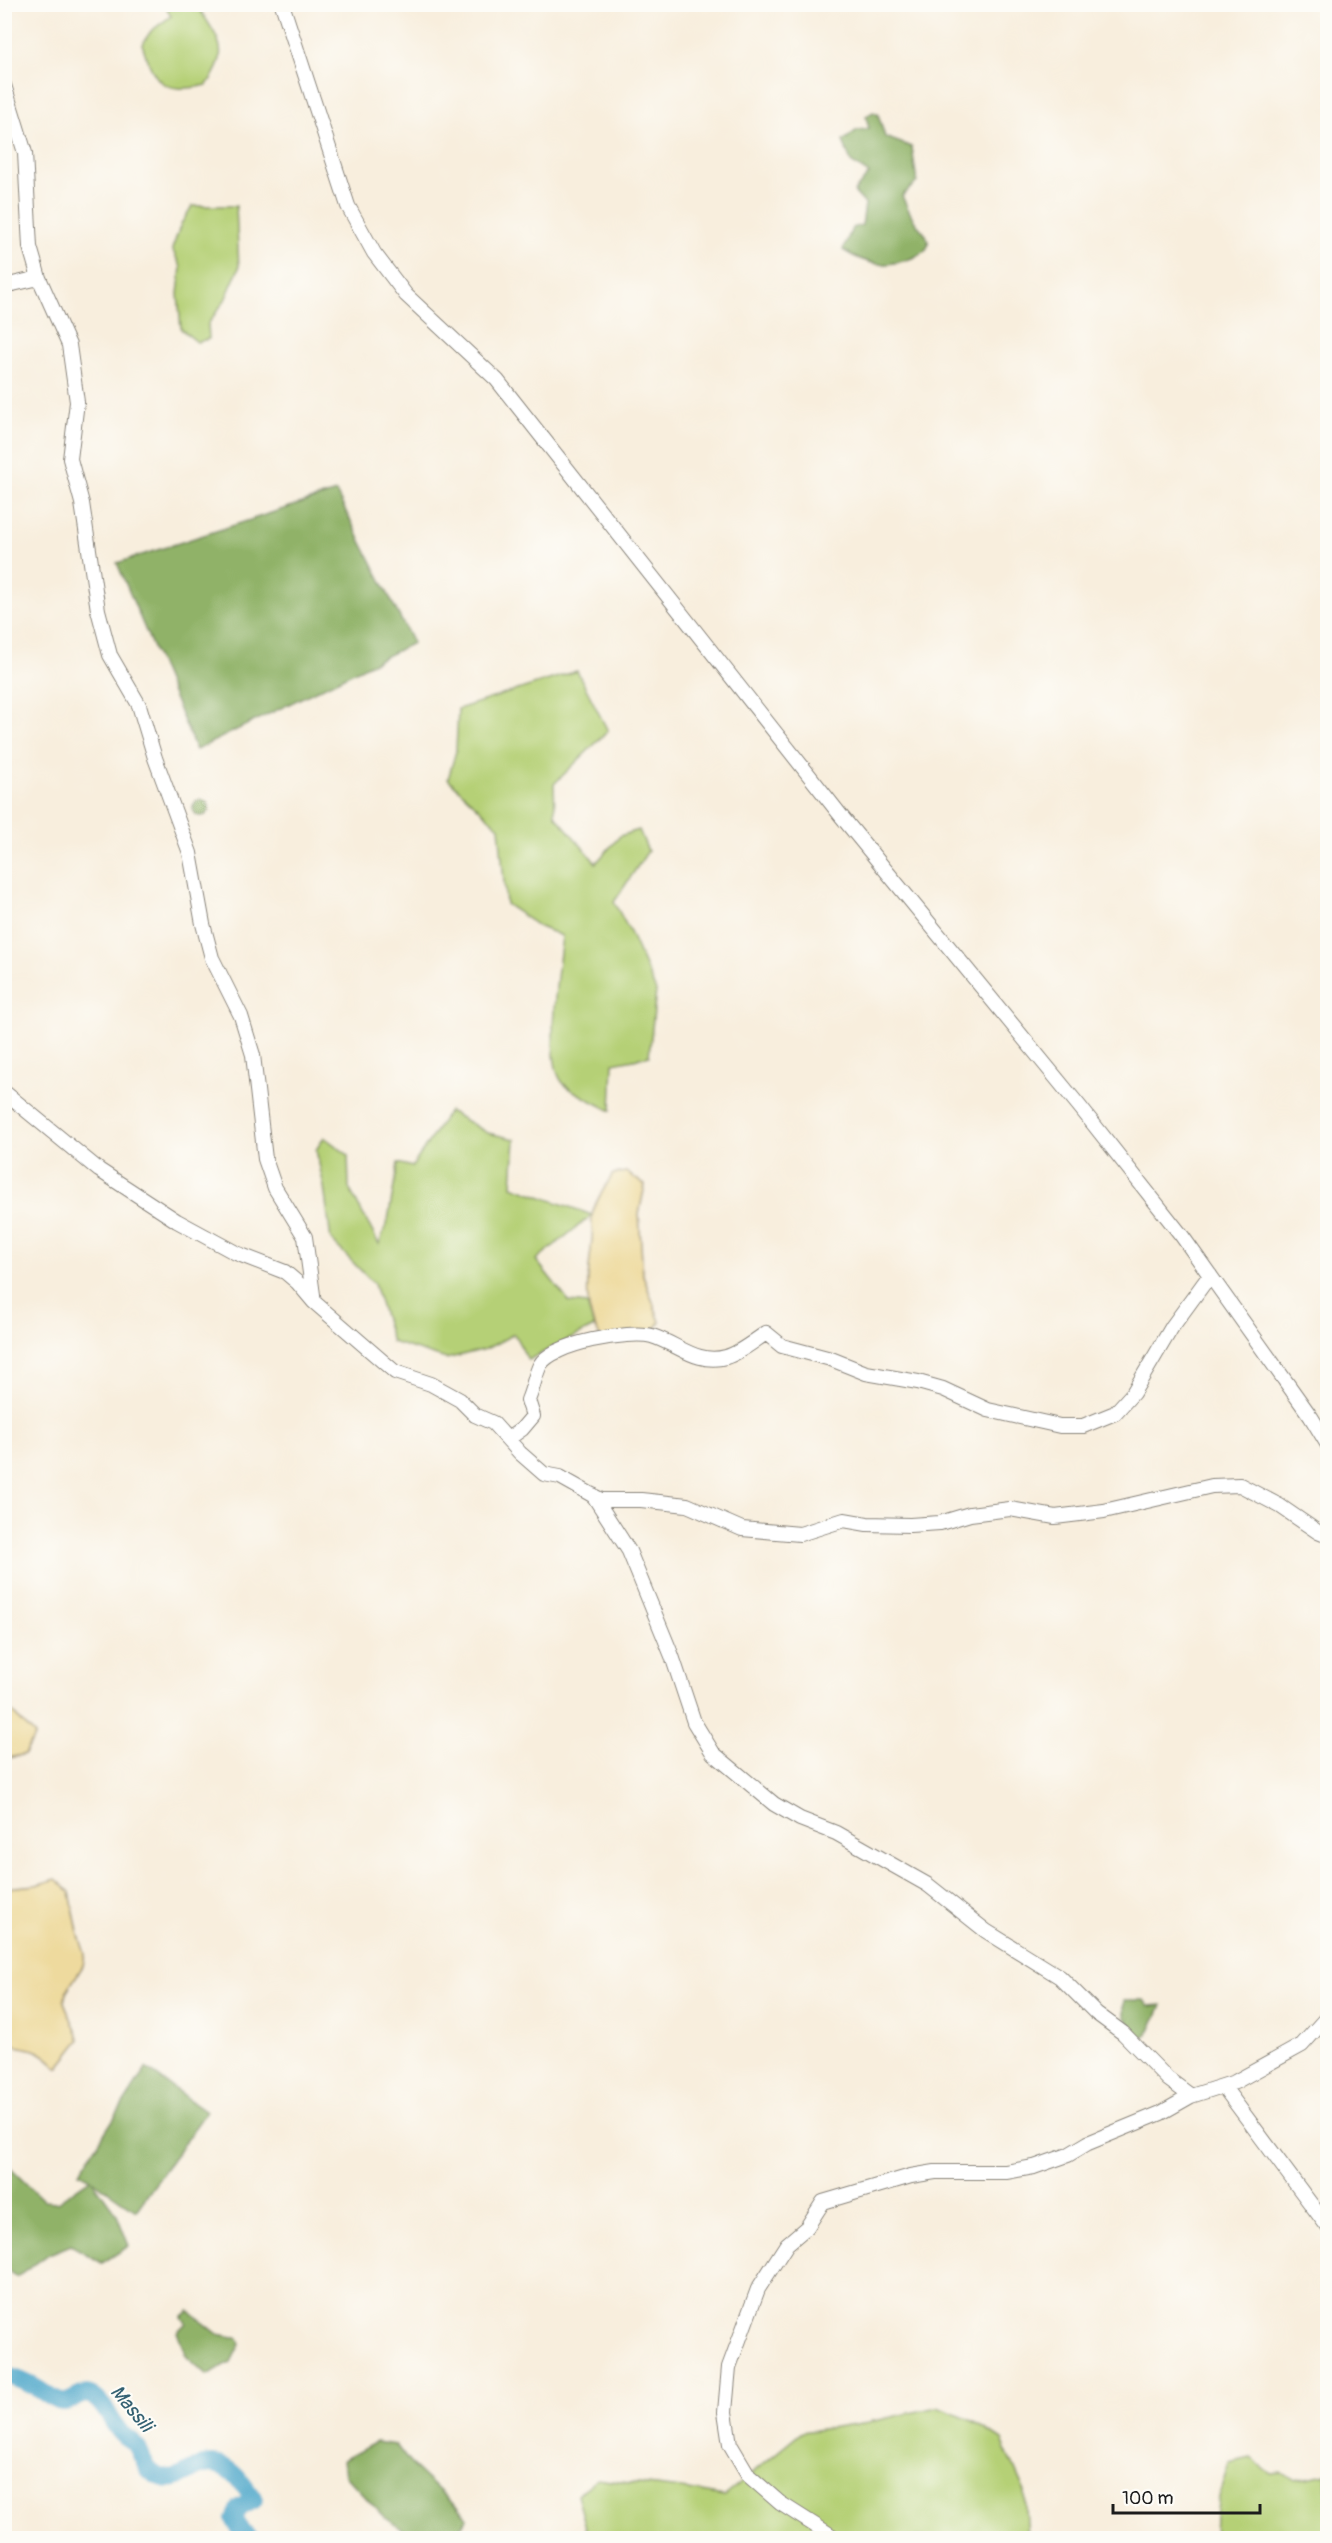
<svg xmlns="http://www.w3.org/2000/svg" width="1332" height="2543" font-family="Pangolin,sans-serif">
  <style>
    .green { fill: #b5d076; stroke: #687649; stroke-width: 1.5 }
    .forest { fill: #90b267; stroke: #566742; stroke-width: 1.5 }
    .sand { fill: #eeda9e; stroke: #857b5d; stroke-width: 1.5 }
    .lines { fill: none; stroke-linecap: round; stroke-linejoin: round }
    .stream { stroke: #4ca6c9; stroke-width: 3 }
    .river { stroke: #4ca6c9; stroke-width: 18 }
    .minor-casing { stroke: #8a857c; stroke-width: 16 }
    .minor { stroke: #fff; stroke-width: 14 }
    .labels { text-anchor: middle; stroke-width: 4.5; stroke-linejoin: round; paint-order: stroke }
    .water-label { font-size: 20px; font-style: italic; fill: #346172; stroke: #fdfcf7 }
  </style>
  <rect width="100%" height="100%" fill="#fdfcf7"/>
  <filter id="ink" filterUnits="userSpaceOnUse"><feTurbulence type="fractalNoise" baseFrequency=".0167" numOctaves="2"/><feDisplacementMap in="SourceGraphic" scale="12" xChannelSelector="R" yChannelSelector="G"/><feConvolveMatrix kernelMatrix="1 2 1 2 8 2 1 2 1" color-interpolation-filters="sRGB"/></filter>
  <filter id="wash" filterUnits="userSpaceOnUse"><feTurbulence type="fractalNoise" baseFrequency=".008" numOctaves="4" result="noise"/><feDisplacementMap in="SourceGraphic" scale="24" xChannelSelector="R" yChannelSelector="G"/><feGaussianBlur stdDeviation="1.35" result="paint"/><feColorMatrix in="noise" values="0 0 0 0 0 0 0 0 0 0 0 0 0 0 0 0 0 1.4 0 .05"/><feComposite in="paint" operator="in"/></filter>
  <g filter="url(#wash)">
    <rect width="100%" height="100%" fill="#f8eedd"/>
    <path class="green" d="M165 5H197C217 38 233 50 207 85 163 94 155 85 142 44L151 31 171 16Z
      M192 206H236L239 268 225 300 208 324 209 339 197 342 181 329 178 294 181 267 172 249 181 224Z
      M577 671 608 731 554 784 555 815 596 863 620 836 639 830 648 851 614 902 630 932 656 991 649 1056 613 1063 611 1111C601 1105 569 1091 563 1083 543 1061 559 965 562 936L540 927 506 904 499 827 448 779 456 751 458 709Z
      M449 1111 488 1133 515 1139 512 1186 592 1215 536 1260 569 1302 587 1304 594 1327 528 1360 514 1334 486 1349 446 1359 392 1342 374 1284 331 1240 324 1187 316 1150 324 1137 348 1155 349 1188 379 1244 388 1220 398 1163 412 1167Z
      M937 2407 973 2421 1002 2440 1025 2492 1028 2538H589L577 2495 597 2479C640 2485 682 2487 724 2496L802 2432 869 2422Z
      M1251 2458 1271 2474 1282 2473 1294 2480 1327 2474V2538H1216C1213 2512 1221 2488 1229 2463Z"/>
    <path class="forest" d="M873 112 878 114 885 137 912 147 917 182 902 196C906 205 910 213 915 222 919 228 927 233 928 241 932 257 889 266 878 264 864 262 854 257 843 250L852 228 862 225 865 204 854 192 869 174 851 162 843 141 857 130 869 129 866 116Z
      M336 492 413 643 196 750 117 563Z
      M193 808a8 8 0 1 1 16 0a8 8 0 1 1-16 0Z
      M1124 2000H1144L1148 2006 1162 2005 1150 2031 1139 2040 1124 2016Z
      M146 2068 206 2112 136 2211 92 2180 117 2215 129 2246 102 2263 71 2245 49 2254 17 2277 5 2269V2163L44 2201 57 2202 90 2179 79 2173Z
      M189 2311 218 2334 238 2338 240 2344 231 2362 207 2375 186 2356 177 2332 186 2323 182 2317Z
      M376 2442 396 2445 409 2462 468 2518 453 2538H415L383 2516 345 2475 343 2460Z"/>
    <path class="sand" d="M626 1172 645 1185 639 1214 643 1275 660 1322 651 1336 601 1338C580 1305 589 1276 592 1239 593 1232 591 1223 592 1216 594 1202 606 1186 613 1174Z
      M4 1704 35 1735 25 1754 5 1759Z
      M56 1879 70 1892 78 1932 85 1954 83 1966 66 1992 64 2002 80 2040 58 2068C40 2048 30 2048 4 2044L5 1888 36 1885Z"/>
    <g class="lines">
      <path class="stream" d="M4 2382 13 2377"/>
      <path class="river" d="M4 2375C16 2378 28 2383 38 2389 46 2393 53 2401 62 2402 74 2404 82 2387 95 2398 108 2408 111 2423 122 2434 126 2439 132 2439 136 2445 145 2459 144 2473 164 2478 175 2481 185 2474 194 2469 223 2453 240 2479 254 2500L239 2508 234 2519 242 2533 250 2538"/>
    </g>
  </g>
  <g filter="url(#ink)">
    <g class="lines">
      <g class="minor-casing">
        <path id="minor" d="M282 4 348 206 374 253 406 295 497 380 842 817 1080 1107 1182 1236 1311 1417 1328 1445
          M4 85 25 153 30 247 39 278 69 345 77 402 70 459 82 503 98 610 110 655 139 705 155 758 190 853 203 924 212 958 241 1016 253 1055 265 1159 275 1188 305 1237 314 1302
          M4 286 39 278
          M4 1092 99 1170 177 1221 236 1253 285 1272 298 1283 314 1302 395 1372 431 1384 460 1400 475 1415 493 1423 520 1453 544 1474 560 1477 601 1500H641L687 1505 742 1529 800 1534 844 1520 867 1524 910 1525 940 1523 970 1514 1010 1509 1055 1517 1104 1511 1212 1486 1240 1485 1280 1506 1318 1532 1328 1536
          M508 1439 522 1429 533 1416 528 1400C533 1389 535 1375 540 1365 552 1343 630 1330 652 1336 678 1344 697 1365 726 1357 740 1353 754 1341 766 1333L782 1346 831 1359 866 1373 918 1382 943 1389 988 1410 1060 1426H1083L1115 1413 1133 1393 1172 1327 1210 1275
          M593 1495 629 1551 672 1656 694 1722 713 1753 774 1804 800 1819 836 1833 928 1885 986 1931 1060 1977 1096 2013 1123 2033 1168 2079 1191 2096
          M1223 2086 1328 2227
          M835 2538 780 2503 749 2476 730 2444 725 2412 729 2367 758 2289 787 2244 807 2227 823 2202 911 2176 935 2172H1006L1034 2167 1068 2155 1088 2143 1161 2113 1191 2096 1235 2082 1302 2045 1328 2016"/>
      </g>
      <use href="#minor" class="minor"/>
    </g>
  </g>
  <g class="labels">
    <g class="water-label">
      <text transform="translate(132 2408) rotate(50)" y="7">Massili</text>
    </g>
  </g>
  <rect width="1332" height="2543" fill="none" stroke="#fdfcf7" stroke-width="24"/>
  <path d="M1113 2504v9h147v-9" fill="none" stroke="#1c1c1c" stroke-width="3"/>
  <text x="1122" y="2504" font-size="18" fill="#1c1c1c" stroke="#fdfcf7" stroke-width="4.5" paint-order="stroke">100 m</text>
</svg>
